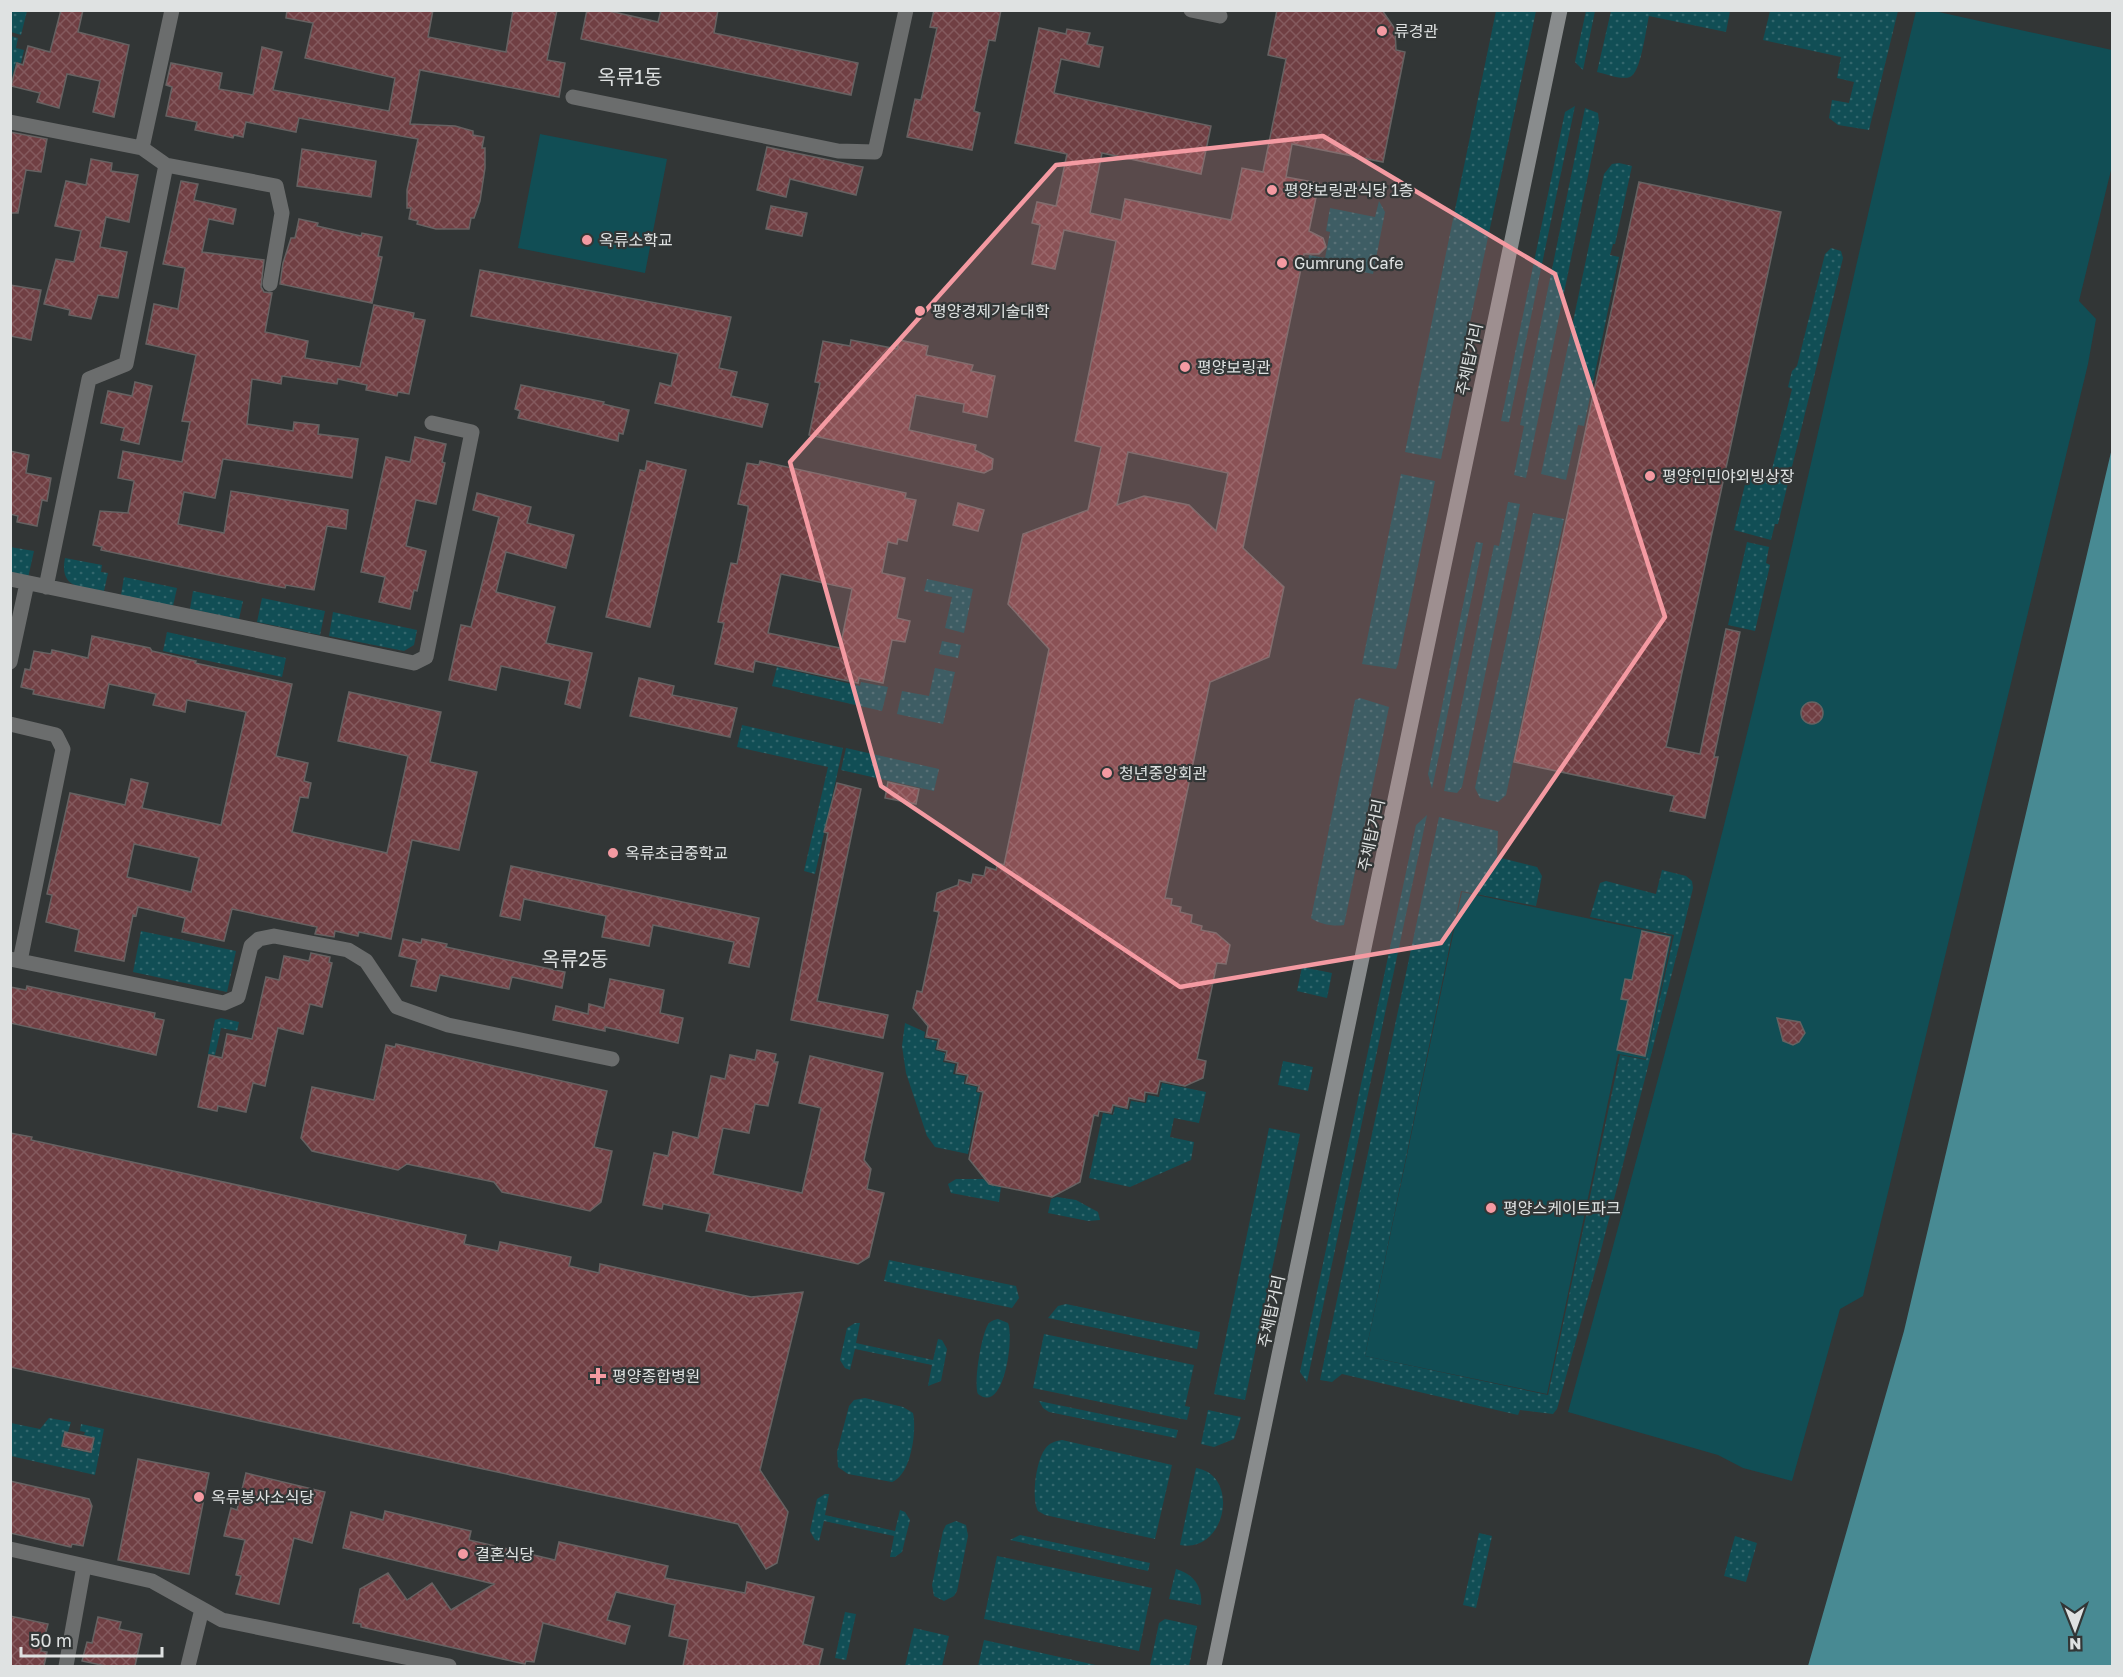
<svg xmlns="http://www.w3.org/2000/svg" width="2123" height="1677" font-family="'Golos Text','Noto Sans KR',sans-serif">
  <style>
    .grass { fill: url(#grass-dots) }
    .park { fill: #114e55 }
    .water { fill: #488a93 }
    .building { fill: url(#building-cross-hatch); stroke: #666262; stroke-width: 1.5; fill-rule: evenodd }
    .lines { fill: none; stroke-linecap: round; stroke-linejoin: round }
    .street { stroke: #6b6d6d; stroke-width: 15 }
    .secondary { stroke: #898c8d; stroke-width: 15 }
    .marked { fill: #f49aa2; fill-opacity: 0.2; stroke: #f49aa2; stroke-width: 4.5; stroke-linejoin: round }
    .poi-dot { fill: #f49aa2; stroke: #323636; stroke-width: 2 }
    .labels { text-anchor: middle; stroke-width: 4.5; stroke-linejoin: round; paint-order: stroke }
    .poi-label { font-size: 16px; fill: #dfe2e2; stroke: #323636; text-anchor: start }
    .street-label { font-size: 16px; fill: #dfe2e2; stroke: #323636 }
    .quarter-label { font-size: 20px; fill: #dfe2e2; stroke: #323636 }
  </style>
  <defs>
    <pattern id="grass-dots" width="8" height="8" patternUnits="userSpaceOnUse" patternTransform="scale(1.5)"><rect width="8" height="8" fill="#114e55"/><path d="M2 2h.1M6 6h.1" fill="none" stroke="#33676d" stroke-width="1.8" stroke-linecap="round"/></pattern>
    <pattern id="building-cross-hatch" width="8" height="8" patternUnits="userSpaceOnUse" patternTransform="scale(1.5)"><rect width="8" height="8" fill="#703f43"/><path d="M0 0l8 8M0 8l8-8" fill="none" stroke="#845a5e"/></pattern>
  </defs>
  <rect width="100%" height="100%" fill="#323636"/>
  <path class="grass" d="M10 11H27L21 35 11 32Z
    M1496 11H1536L1441 459 1405 452Z
    M1586 11H1595L1583 70 1575 62Z
    M1611 11V10L1730 11 1726 32 1649 16C1646 28 1641 73 1630 77 1621 80 1606 74 1597 72Z
    M1770 11H1898L1869 130 1838 125 1829 118 1832 100 1849 103 1854 82 1837 78 1841 57 1763 40Z
    M11 36 18 38 16 48 24 50 21 63 16 62 11 81Z
    M1575 106 1509 422 1501 421 1565 112Z
    M1585 108 1598 113 1599 122 1526 478 1514 475 1524 426 1520 425Z
    M1619 163 1632 166 1615 244H1613L1610 255 1619 257 1584 426 1578 425 1566 480 1541 474 1604 174 1612 164Z
    M1379 201 1385 212 1373 274 1308 261 1309 255 1325 258 1330 232 1326 231 1330 208 1375 217Z
    M1831 248 1841 251 1843 258 1778 524H1775L1771 540 1734 530 1748 472 1770 477 1792 389 1788 387 1792 371 1797 366 1825 254Z
    M1401 474 1435 481 1398 664 1396 669 1362 664Z
    M1508 502 1520 504 1462 787 1457 793 1444 791 1494 545 1499 546Z
    M1533 513 1564 519 1506 795 1498 802 1480 798 1475 788Z
    M1476 542 1483 543 1432 789 1428 774Z
    M1747 542 1769 547 1766 563 1770 565 1755 631 1728 625Z
    M10 547 34 551 28 578 11 574Z
    M65 558 102 565 101 572 108 573 104 591C81 587 59 589 65 558Z
    M124 577 177 588 173 606 121 595Z
    M927 579 973 589 964 633 945 628 952 597 924 591Z
    M193 591 243 601 239 619 190 609Z
    M262 598 325 611 320 635 257 622Z
    M333 612 417 630 414 645 404 651 329 636Z
    M167 632 286 658 282 677 163 651Z
    M942 641 961 645 958 658 939 654Z
    M777 667 860 686 861 682 888 687 882 711 772 686Z
    M935 668 955 672 943 724 897 714 902 691 929 696Z
    M1360 698 1389 707 1344 925C1334 927 1319 924 1311 918L1355 700Z
    M742 725 843 748 815 874 804 871 828 767 737 747Z
    M846 748 939 769 934 791 841 770Z
    M1427 815 1307 1382 1300 1372 1416 825Z
    M1439 817 1498 831 1497 857 1537 867 1542 876 1536 906 1461 891 1365 1356 1548 1395 1620 1055 1646 1060 1674 935 1590 917 1600 883 1606 881 1656 894 1662 870 1686 876 1692 881 1693 888 1682 934 1601 1250 1557 1409 1553 1414 1520 1410 1518 1415 1342 1374 1332 1382 1320 1380Z
    M141 931 236 951 227 992 133 972Z
    M1302 967 1332 973 1327 998 1297 991Z
    M221 1018 239 1022 237 1031 221 1028 215 1055 208 1054 215 1020Z
    M905 1023 925 1032 924 1038 937 1041 935 1050 945 1053 943 1062 955 1064 953 1074 965 1076 964 1084 977 1087 976 1092 980 1093 968 1154 935 1147 927 1136 906 1073 902 1046Z
    M1283 1061 1313 1067 1308 1091 1278 1085Z
    M1162 1083 1206 1092 1199 1123 1174 1118 1170 1137 1194 1142 1191 1160 1130 1187 1089 1178 1103 1113 1113 1115 1115 1107 1129 1110 1131 1101 1146 1103 1148 1095 1159 1097Z
    M1269 1128 1300 1134 1245 1400 1214 1394Z
    M956 1179H983L991 1185 1001 1187 999 1202 951 1193 948 1184Z
    M1057 1197 1076 1200 1098 1212 1100 1220 1088 1221 1048 1213 1051 1199Z
    M889 1260 1016 1286 1019 1298 1012 1308 884 1281Z
    M1066 1304 1200 1332 1197 1349 1048 1318 1058 1306Z
    M998 1319 1008 1323C1014 1335 1005 1415 978 1394 973 1384 982 1331 989 1323 993 1320 994 1320 998 1319Z
    M855 1323H860L856 1343 933 1360 938 1339 942 1340 947 1349 941 1381 928 1386 932 1365 855 1349 850 1370 845 1368 840 1360 847 1328Z
    M1044 1334 1194 1365 1185 1406 1190 1407 1187 1420 1033 1388Z
    M865 1398 903 1407 913 1413C917 1431 911 1475 892 1482L848 1474 838 1467 837 1452 849 1406 854 1400Z
    M1039 1401 1178 1430 1176 1438 1049 1412 1043 1408Z
    M1208 1410 1241 1417 1234 1439 1214 1447 1201 1444Z
    M49 1418 71 1422 68 1432H64L61 1447 91 1453 95 1438 84 1435 85 1432 80 1431 81 1424 104 1429 95 1475 11 1456V1423L40 1429Z
    M1062 1440 1172 1465 1155 1539 1045 1515 1038 1511C1031 1498 1036 1461 1045 1449 1049 1443 1055 1441 1062 1440Z
    M1196 1468C1241 1475 1226 1554 1180 1545Z
    M825 1494H829L825 1515 895 1531 900 1510 905 1512 910 1520 902 1552 895 1557H890L894 1536 824 1521 819 1541 815 1540 810 1531 817 1499Z
    M956 1521 966 1525 968 1536 957 1591 954 1596 944 1601 934 1596 932 1585 943 1531 946 1525Z
    M1479 1533 1492 1536 1476 1608 1463 1605Z
    M1020 1535 1150 1563 1148 1571 1010 1540Z
    M1735 1536 1757 1543 1746 1582 1724 1576Z
    M997 1556 1152 1588 1139 1651 984 1619Z
    M1176 1569C1193 1574 1203 1586 1201 1605L1169 1599Z
    M845 1612 856 1614 846 1660 835 1658Z
    M1165 1619 1197 1626 1189 1666H1150L1159 1623Z
    M914 1628 949 1636 942 1666H905Z
    M984 1640 1100 1666H978Z"/>
  <path class="park" d="M1916 11H1934L2112 50V166L2079 301 2096 319 2088 364 1863 1296 1840 1309 1792 1481 1743 1468 1718 1455 1568 1412C1638 1155 1708 898 1770 639 1820 430 1865 220 1916 11Z
    M540 134 667 159 645 273 518 248Z
    M1462 892 1672 936 1646 1059 1618 1054 1547 1394 1365 1356Z"/>
  <path class="water" d="M2112 448V1666H1808L1904 1331Z"/>
  <path class="building" d="M61 10H83L78 32 129 45 114 117 93 112 100 81 67 74 59 108 37 102 40 93 11 86 17 63 23 65 28 46 50 52Z
    M287 10H433L428 37 506 52 513 10H557L547 60 565 63 559 97 420 70 410 124 455 126 473 131V135L484 137 482 148H485V168L480 201 474 218H471L469 229H436L417 224 418 221 409 219 411 208H407V190L418 139 299 118 296 132 246 122 243 137 234 135 233 138 195 130 197 122 166 116 172 87 166 85 171 63 222 73 219 89 253 95 262 47 282 52 273 90 389 111 395 78 305 58 313 23 286 18Z
    M587 10H605L658 22 661 10H718L714 33 858 63 851 95 581 39Z
    M934 10H1001L995 41 989 40 974 111 980 113 972 150 907 137 915 99 921 100 937 28 930 27Z
    M1277 10H1382L1395 29 1396 50 1405 52 1383 162 1292 144 1286 177 1319 183 1309 231 1323 238 1326 247 1319 254H1304L1243 548 1284 587 1269 657 1210 682 1165 898 1172 899 1171 905 1181 907 1180 912 1192 915 1191 923 1202 926 1201 930 1216 933 1230 945 1226 964 1217 963 1197 1059 1206 1061 1203 1078 1185 1086 1160 1081 1157 1094 1145 1092 1144 1101 1129 1098 1127 1108 1113 1105 1111 1113 1099 1111 1098 1116 1094 1115 1080 1182 1052 1197 989 1184 969 1159 983 1092 978 1091 979 1086 966 1083 968 1075 956 1073 958 1063 945 1060 947 1051 937 1049 939 1039 926 1037 928 1026 913 1008 917 991 922 992 939 912 934 911 937 893 958 885 959 880 971 883 973 874 984 876 986 867 996 870 998 863 1004 865 1049 649 1008 604 1023 534 1088 510 1101 447 1075 441 1116 241 1064 230 1055 269 1032 264 1040 225 1032 223 1037 202 1056 206 1067 154 1015 143 1039 28 1066 34 1067 29 1090 33 1087 44 1103 47 1099 67 1061 59 1054 93 1211 126 1201 174 1102 153 1090 213 1121 220 1125 199 1231 220 1242 168 1263 172 1286 59 1268 55ZM1128 452 1228 473 1216 531 1189 505 1144 496 1117 505Z
    M10 132 47 139 41 172 26 170 18 213H10Z
    M767 147 863 167 856 195 790 179 786 197 757 190Z
    M302 149 376 161 371 197 297 186Z
    M91 159 112 163 111 171 138 175 129 222 106 217 100 247 127 252 118 298 98 295 91 319 69 315 70 310 44 304 56 259 74 262 81 231 55 226 66 181 86 185Z
    M181 181 198 184 194 200 236 209 233 224 209 219 202 252 264 260 261 287 264 292 272 293 265 332 308 341 305 358 360 367 374 305 414 313 413 318 425 320 409 394 398 392 397 396 366 390 367 385 338 379 337 384 282 376 281 384 252 379 247 424 293 431 294 422 319 425 318 434 358 439 352 478 223 459 215 498 184 492 178 524 224 533 231 491 348 510 346 529 327 526 314 590 286 585 285 588 219 575 101 550 102 547 93 545 100 511 128 513 134 481 118 478 123 451 182 462 190 422 182 421 196 355 146 344 154 304 178 309 185 268 163 264Z
    M1639 182 1781 212 1666 747 1700 754 1726 629 1740 632 1714 757H1718L1705 818 1670 811 1674 796 1514 762Z
    M771 206 807 213 802 236 766 229Z
    M299 219 318 223 317 226 361 236 362 233 382 237 378 256 382 257 372 303 280 284 283 263 291 238H295Z
    M480 270 731 317 719 368 737 372 731 396 768 404 762 427 655 403 660 383 671 386 678 354 471 316Z
    M10 285 41 290 31 340 10 336Z
    M851 340 897 349 899 340 928 346 926 355 973 365 971 371 995 376 987 417 963 412 964 404 916 395 909 430 976 445 975 450 993 459 992 469 984 473 809 435 820 383 815 382 823 341 850 346Z
    M135 382 152 386 139 444 121 440 124 428 101 423 108 391 132 396Z
    M521 385 604 402 603 404 629 410 623 434 619 433 618 441 518 418 520 411 515 409Z
    M415 437 446 444 442 462 445 463 436 504 416 500 406 546 426 551 417 591 414 590 410 609 379 602 385 577 361 572 386 457 410 462Z
    M10 451 29 455 26 473 51 478 47 501 42 500 37 526 17 522 18 516 10 514Z
    M647 461 686 470 650 627 606 617 640 470 645 471Z
    M760 461 906 493 905 498 916 500 907 541 898 539 897 544 888 542 882 573 905 578 897 618 910 621 905 642 892 640 883 683 859 678 858 683 755 661 753 672 715 664 724 623 718 622 731 563 737 564 748 510V506L738 504 747 463 759 465ZM781 574 852 589 840 648 768 633Z
    M477 493 531 507 527 523 574 535 566 568 506 552 496 592 555 607 546 643 592 653 580 708 565 704 570 681 501 666 496 690 449 680 461 625 471 627 499 517 473 510Z
    M958 503 984 510 978 531 953 525Z
    M92 636 150 648 152 651 196 661 195 663 292 684 276 756 308 763 304 781 311 783 308 798 300 797 292 832 387 853 408 756 338 741 349 692 441 712 430 762 477 772 459 850 412 840 391 939 359 932 358 936 335 931 334 937 315 934 317 927 232 909 224 941 182 932 185 918 138 907 136 916 133 915 124 961 75 951 79 930 46 922 52 895 47 894 70 793 125 805 131 779 148 783 142 808 221 825 246 712 187 700 185 712 153 705 156 694 109 684 104 708 33 694 34 690 21 687 25 669 30 670 34 651 51 654 52 650 88 658ZM134 844 199 858 191 892 127 877Z
    M639 678 674 686 672 695 737 708 730 737 630 716Z
    M1801 713a11 11 0 1 1 22 0a11 11 0 1 1-22 0Z
    M888 782 919 789 916 804 885 798Z
    M837 783 861 789 817 1001 888 1015 883 1038 791 1020 828 833 824 832Z
    M511 866 759 918 749 967 729 963 734 942 653 925 649 946 602 937 606 916 524 899 520 920 500 916Z
    M1642 931 1670 937 1645 1056 1617 1050 1628 1000 1621 999 1625 979 1632 980Z
    M403 939 421 943 422 939 447 944 446 947 565 972 562 988 512 977 509 989 440 975 436 991 411 986 417 960 399 956Z
    M311 953 330 957 329 962 332 963 322 1007 310 1004 303 1034 278 1028 265 1086 253 1083 246 1112 218 1106 217 1111 198 1107 209 1055 222 1058 227 1034 252 1039 266 977 279 980 284 956 309 961Z
    M610 979 664 990 660 1013 683 1018 678 1043 605 1027V1031L553 1020 556 1006 588 1014 589 1004 604 1008Z
    M27 986 155 1013 154 1018 164 1020 156 1055 10 1023V987L26 990Z
    M1777 1018 1800 1022 1805 1033 1799 1042 1793 1045 1783 1041Z
    M396 1044 607 1091 594 1147 612 1151 601 1202 590 1211 502 1192 494 1182 407 1164 398 1170 312 1151 301 1138 312 1087 374 1100 386 1045 395 1047Z
    M757 1050 776 1054 774 1062H778L768 1106 755 1104 749 1133 723 1128 713 1174 802 1193 821 1108 799 1103 810 1056 883 1073 864 1160 871 1169 867 1189 884 1193 869 1257 858 1264 706 1231 710 1214 663 1204 662 1209 643 1205 654 1153 668 1156 673 1132 698 1138 711 1076 725 1079 730 1055 755 1060Z
    M10 1133 32 1137 31 1140 466 1235 464 1244 498 1251 500 1242 571 1257 569 1266 599 1273 600 1264 751 1297 803 1292 760 1470 788 1512 777 1563 766 1569 738 1524 10 1367Z
    M65 1432 94 1438 91 1452 62 1446Z
    M138 1459 209 1473 189 1574 118 1560Z
    M246 1473 325 1492 312 1543 294 1538 279 1604 236 1594 241 1576 236 1575 245 1540 224 1536 231 1508 237 1510Z
    M10 1481 89 1499 92 1506 83 1546 72 1544 71 1547 10 1533Z
    M385 1511 471 1531 469 1540 555 1560 559 1542 668 1566 665 1578 745 1593 747 1582 814 1597 803 1644 823 1649 819 1666H683L688 1640 669 1636 675 1605 616 1592 607 1620 630 1626 625 1644 543 1623 534 1662 526 1661 525 1664 361 1627V1624L353 1623 360 1589 388 1573 407 1600 432 1583 451 1610 494 1584 343 1548 351 1512 383 1520Z
    M10 1616 48 1624 41 1651 47 1652 44 1666H10Z
    M98 1617 121 1622 119 1629 142 1634 135 1666H106L82 1661 87 1642 92 1643Z"/>
  <g class="lines">
    <path class="street" d="M1191 10 1220 16
      M573 97 838 151 875 152 906 10
      M10 122 142 148
      M166 165 276 186 282 213 270 284
      M10 579 414 663 426 657 472 432 432 423
      M46 587 89 379 126 364 166 165 142 148 172 10
      M10 662 27 583
      M10 724 56 735 63 749 20 961
      M10 959 224 1003 238 997 251 946 259 939 274 936 348 950 366 961 397 1007 448 1025 612 1059
      M10 1549 152 1581 222 1620 449 1666
      M66 1666 84 1566
      M188 1666 202 1609"/>
    <path class="secondary" d="M1214 1666 1560 10"/>
  </g>
  <path class="marked" d="M1323 136 1555 274 1665 617 1441 943 1180 987 881 786 790 462 1056 165Z"/>
  <g class="poi-dot">
    <circle cx="1382" cy="31" r="6"/>
    <circle cx="1272" cy="190" r="6"/>
    <circle cx="587" cy="240" r="6"/>
    <circle cx="1282" cy="263" r="6"/>
    <circle cx="920" cy="311" r="6"/>
    <circle cx="1185" cy="367" r="6"/>
    <circle cx="1650" cy="476" r="6"/>
    <circle cx="1107" cy="773" r="6"/>
    <circle cx="613" cy="853" r="6"/>
    <circle cx="1491" cy="1208" r="6"/>
    <path d="M595 1367h6v6h6v6h-6v6h-6v-6h-6v-6h6z"/>
    <circle cx="199" cy="1497" r="6"/>
    <circle cx="463" cy="1554" r="6"/>
  </g>
  <g class="labels">
    <g class="poi-label">
      <text x="1394" y="37">류경관</text>
      <text x="1284" y="196">평양보링관식당 1층</text>
      <text x="599" y="246">옥류소학교</text>
      <text x="1294" y="269">Gumrung Cafe</text>
      <text x="932" y="317">평양경제기술대학</text>
      <text x="1197" y="373">평양보링관</text>
      <text x="1662" y="482">평양인민야외빙상장</text>
      <text x="1119" y="779">청년중앙회관</text>
      <text x="625" y="859">옥류초급중학교</text>
      <text x="1503" y="1214">평양스케이트파크</text>
      <text x="612" y="1382">평양종합병원</text>
      <text x="211" y="1503">옥류봉사소식당</text>
      <text x="475" y="1560">결혼식당</text>
    </g>
    <g class="street-label">
      <text transform="translate(1469 359) rotate(-78)" y="6">주체탑거리</text>
      <text transform="translate(1371 835) rotate(-78)" y="6">주체탑거리</text>
      <text transform="translate(1271 1311) rotate(-78)" y="6">주체탑거리</text>
    </g>
    <g class="quarter-label">
      <text x="630" y="84">옥류1동</text>
      <text x="575" y="966">옥류2동</text>
    </g>
  </g>
  <rect width="2123" height="1677" fill="none" stroke="#dfe2e2" stroke-width="24"/>
  <g transform="translate(2075 1629) rotate(179)" stroke="#323636" stroke-width="4.5" paint-order="stroke">
  <path d="M0-4.5L10 22L0 15L-10 22Z" fill="#dfe2e2"/>
  <text y="-9" font-size="16" font-weight="bold" text-anchor="middle" fill="#dfe2e2">N</text>
  </g>
  <path d="M21 1647v9h141v-9" fill="none" stroke="#dfe2e2" stroke-width="3"/>
  <text x="30" y="1647" font-size="18" fill="#dfe2e2" stroke="#323636" stroke-width="4.5" paint-order="stroke">50 m</text>
</svg>
